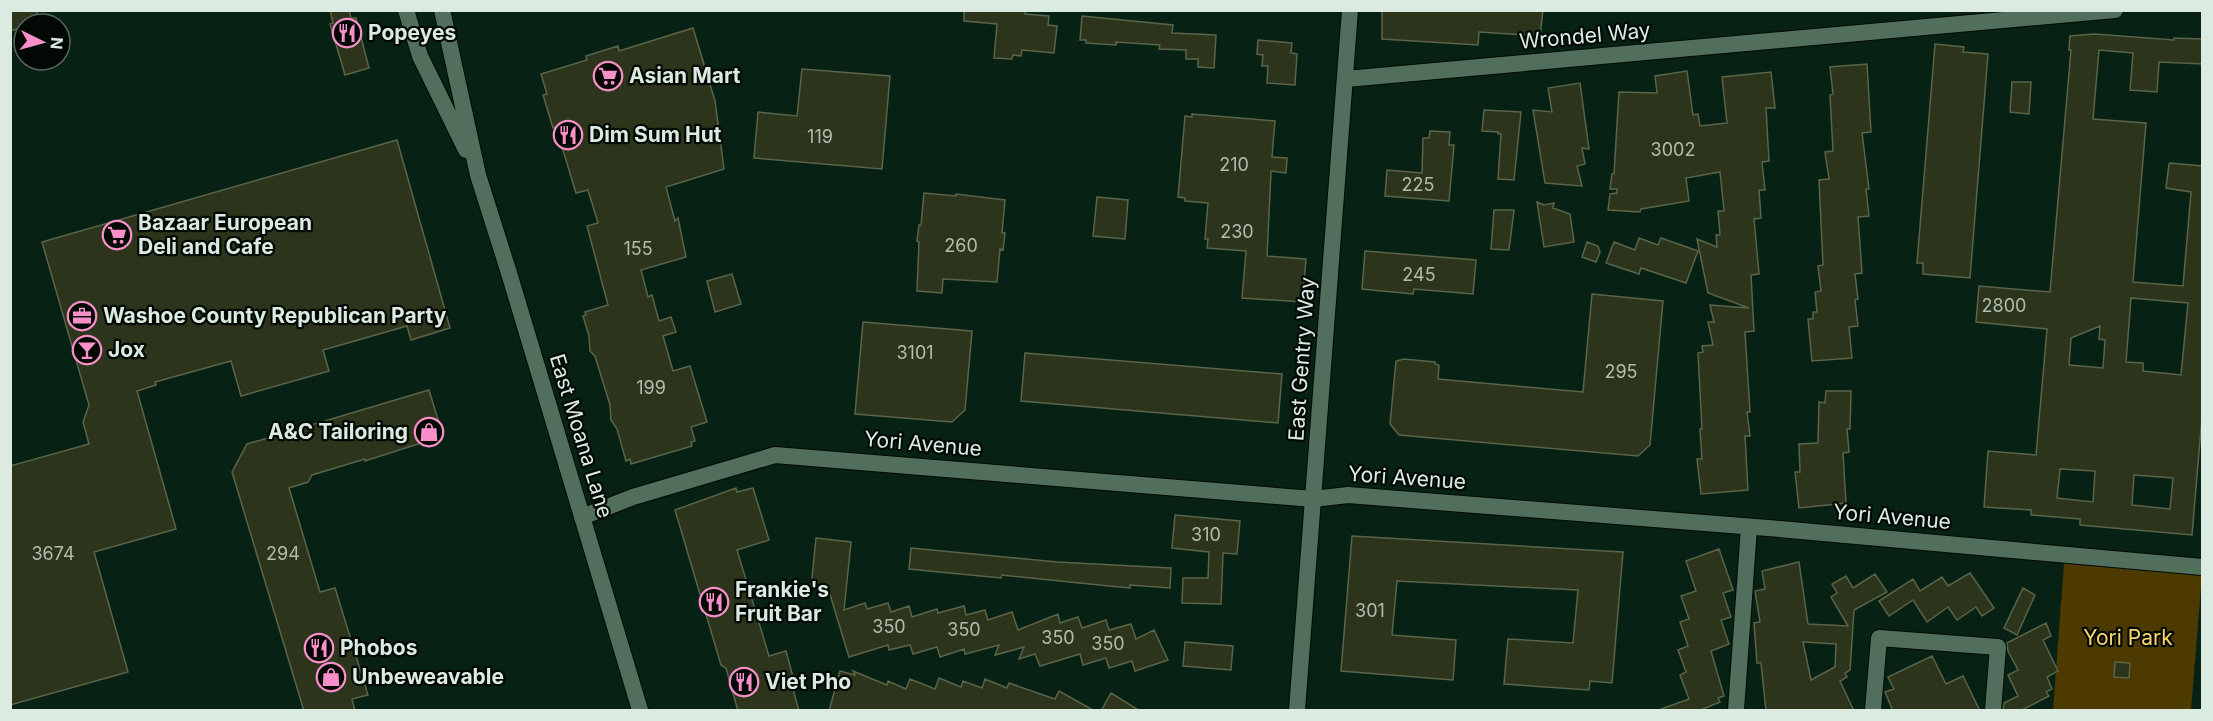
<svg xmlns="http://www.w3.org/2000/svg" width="2213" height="721" font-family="Inter,sans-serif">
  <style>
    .green { fill: #4c3a00 }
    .building { fill: #2c341b; stroke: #5a6449; stroke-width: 1.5; fill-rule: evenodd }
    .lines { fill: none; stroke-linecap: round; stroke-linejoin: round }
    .minor-casing { stroke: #000b02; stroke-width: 18 }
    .tertiary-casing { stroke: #000b02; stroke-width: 18 }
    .secondary-casing { stroke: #000b02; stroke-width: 18 }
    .minor { stroke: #526f5e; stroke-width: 16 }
    .tertiary { stroke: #526f5e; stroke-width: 16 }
    .secondary { stroke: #526f5e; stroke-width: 16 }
    .labels { text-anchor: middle; stroke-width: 4.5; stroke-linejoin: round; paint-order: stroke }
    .number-label { font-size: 18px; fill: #afbdb0 }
    .poi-label { font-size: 21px; font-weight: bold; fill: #dbebe1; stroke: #020905; text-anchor: start }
    .street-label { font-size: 21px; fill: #dbebe1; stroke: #020905 }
    .park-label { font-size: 21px; fill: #fdd66a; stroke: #020905 }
  </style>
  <rect width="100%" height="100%" fill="#072215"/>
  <path class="green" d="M2064 563 2202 575 2191 710H2053Z"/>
  <path class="building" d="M10 10H36L40 24H24V27L10 31Z
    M330 10H349L351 18H356L369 68 345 75 330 24 333 23Z
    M964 10H1026L1025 14 1049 16 1048 25 1057 26 1054 53 1022 50 1021 56 1013 55 1012 59 994 58 997 24 964 21Z
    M1382 10H1543L1540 36 1479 32 1478 45 1382 39Z
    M1082 16 1173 25 1172 33 1216 35 1214 68 1198 67V59H1186V50L1159 49 1160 45 1116 42V45L1086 43V40H1080Z
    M693 28 715 101 724 169 666 187 675 221 678 218 686 257 641 270 648 297 652 295 659 321 671 317 676 332 663 336 673 371 690 366 707 422 691 427 695 441 691 442 692 446 631 464 630 459 626 461 617 429 611 420 610 405 595 356 590 351 589 336 583 316 586 315 585 312 608 305 587 226 598 223 588 190 576 193 556 127 553 128 543 95 547 94 541 74 587 60 586 56 618 46 619 51Z
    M2094 34 2174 40V38L2202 39V64L2159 62 2157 92 2130 90 2133 53 2099 50 2093 119 2146 123 2133 282 2183 286 2191 192 2166 188 2169 164 2170 163 2202 166V417L2192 535 2080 525V519L2031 515V510L1984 507 1988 451 2036 455 2047 329 1976 322 1979 286 2050 292 2071 50H2069L2070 36ZM2131 298 2188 303 2181 375 2143 371V363L2126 362ZM2100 326 2099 339 2105 340 2103 368 2069 365 2071 338ZM2060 469 2095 471 2093 502 2057 498ZM2134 475 2173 478 2170 509 2132 505Z
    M1258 40 1292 43 1291 53 1297 54 1295 85 1267 83 1268 66H1262L1263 55 1257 54Z
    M1935 44 1964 47 1963 52 1988 54 1970 278 1923 274V263H1917Z
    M1867 64 1871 132 1862 133 1869 189H1866L1869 216 1858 217 1862 273 1855 274 1858 299 1855 300 1858 326 1849 327 1852 358 1812 361 1808 319H1813V312H1817L1815 292 1821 291 1818 266 1823 265 1819 180 1829 179 1825 152 1833 151 1830 95 1833 94 1830 67Z
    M802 69 890 76 882 169 754 158 758 112 797 116Z
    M1687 71 1693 115 1698 114 1700 126 1727 123 1722 77 1771 72 1775 108H1766L1769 161 1762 162 1765 190H1759L1761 218 1754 219 1759 274 1751 275 1754 331 1745 332 1750 412H1747L1750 436H1745L1748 490 1701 494 1697 459H1702L1700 429H1702L1698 353 1703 352 1702 346 1713 345 1708 322H1714L1710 305 1749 308 1708 293 1697 239 1717 247 1716 235H1720L1718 211H1724L1720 172 1686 178 1689 201 1641 209 1640 212 1608 210 1610 194 1617 193V189H1610L1612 174H1614L1619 92 1657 93 1655 76Z
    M2012 82H2031L2029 114 2010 112Z
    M1580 83 1589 149 1582 148 1585 164 1577 166 1582 186 1545 183 1533 110 1552 112 1548 88Z
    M1484 110 1521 112 1514 180 1498 179 1501 134H1498V132L1482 131Z
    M1192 114 1275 121 1272 157 1287 158 1286 173 1271 171 1267 256 1306 259 1302 302 1242 298 1246 251 1207 248 1208 239H1205L1208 203 1185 201V198L1178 197 1185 116 1192 117Z
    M1430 131 1450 132 1449 145H1454L1449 201 1385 196 1387 170 1422 173 1423 138H1429Z
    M397 140 450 328 411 340 407 326 323 350 329 371 241 396 231 361 155 382 156 385 137 391 176 529 94 552 128 672 10 705V466L89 444 83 422 89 405 42 242Z
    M924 193 956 196V194L1005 200 1002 233H1005L1003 250 1000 249 997 282 943 279 942 293 917 291 919 242 917 241 919 225H921Z
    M1097 197 1128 200 1125 239 1093 236Z
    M1537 202 1544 205 1554 203 1553 208 1570 214 1574 242 1544 247Z
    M1494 210H1514L1509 250 1491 249Z
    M1639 238 1658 245 1661 238 1698 251 1686 283 1641 268 1639 274 1606 263 1614 242 1635 250Z
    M1587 242 1598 246 1600 252 1596 262 1582 257Z
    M1365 251 1476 260 1473 294 1414 289 1413 294 1362 289Z
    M732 274 741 304 715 312 707 281Z
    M1592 294 1663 301 1650 445 1638 456 1399 435 1390 424 1396 361 1404 359 1435 362V364L1439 365 1438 379 1583 392Z
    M863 322 972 331 965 410 952 422 855 414Z
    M1025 353 1282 374 1278 423 1021 401Z
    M429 390 443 436 365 461V459L312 475 308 482 289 488 320 592 335 588 368 695 352 699 355 711H304L232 472 247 444Z
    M1826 391H1851L1850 429H1847L1849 452 1843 453 1846 503 1799 508 1795 472H1800L1799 444 1818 443 1819 402 1825 403Z
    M736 488 737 492 753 488 769 540 737 550 769 656 786 651 796 688 793 689 799 711H738L726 668 721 665 675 510Z
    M1175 515 1240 521 1237 554 1223 553 1221 604 1182 603 1183 578H1208L1209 552 1172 548Z
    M1352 536 1623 552 1612 683 1590 681 1589 690 1504 684 1508 639 1573 643 1578 590 1397 581 1392 635 1456 640 1453 680 1341 671Z
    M816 538 851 542 844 610 865 603 867 609 888 603 891 612 909 606 912 617 937 609 938 613 964 606 966 615 985 610 988 620 1012 612 1018 630 1058 614 1060 623 1078 617 1082 628 1106 620 1109 630 1131 624 1136 639 1154 630 1168 660 1135 671 1132 661 1109 668 1106 658 1083 665 1080 654 1040 666 1035 654 1019 659 1024 647 995 655 999 645 965 654 964 649 940 657 937 647 913 654 910 645 889 650 888 645 849 657 828 588 811 587Z
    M911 548 1057 562 1171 568 1170 588 1130 585V588L1109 586 1002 575 1001 578 909 569Z
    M1719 549 1733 590 1723 593 1731 617 1721 620 1729 644 1711 651 1724 696 1718 698 1720 702 1698 711H1661V709L1689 699 1680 675 1686 672 1678 650 1688 646 1680 622 1689 619 1681 596 1696 591 1686 561Z
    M1799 562 1808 624 1848 626 1831 597 1837 593 1832 584 1846 576 1853 588 1875 574 1887 592 1854 610 1850 670 1845 673 1847 677 1840 681 1854 711H1766L1761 663H1757L1754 623 1760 622 1755 591 1765 589 1762 571ZM1803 642 1836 644 1835 667 1811 680Z
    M1970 573 1994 608 1982 616 1976 607 1957 620 1948 607 1927 622 1913 600 1889 616 1879 601 1913 579 1920 591 1942 577 1948 586Z
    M2023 588 2035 595 2017 635 2004 628Z
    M2046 623 2051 636 2043 640 2058 671 2047 677 2052 689 2046 692 2049 696 2020 711H2003L2004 703 2018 696 2008 675 2018 670 2008 651 2007 643Z
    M1185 642 1233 646 1231 670 1183 666Z
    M1932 656 1946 684 1963 676 1980 711H1893L1885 692 1894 689 1888 677Z
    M2115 662 2130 663 2129 678 2114 677Z
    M840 671 855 675 853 671 887 685 888 681 906 689 910 679 935 689 939 678 961 687 963 681 982 688 985 679 1007 688 1009 683 1055 699 1059 691 1095 711H829Z
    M1111 693 1140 711H1101Z"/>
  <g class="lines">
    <g class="minor-casing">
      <path id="minor" d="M582 517 633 497 775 455 1313 499 1348 495 1768 528 2202 567
        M1736 710 1749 527
        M1873 710 1879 638 1998 647 1993 710"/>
    </g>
    <g class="tertiary-casing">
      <path id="tertiary" d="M1346 79 2115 10
        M1297 710 1350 10"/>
    </g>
    <g class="secondary-casing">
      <path id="secondary" d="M406 10 420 56 466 150
        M442 10 478 175 509 273 640 710"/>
    </g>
    <use href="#minor" class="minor"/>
    <use href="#tertiary" class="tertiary"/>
    <use href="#secondary" class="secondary"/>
  </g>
  <defs>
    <g id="restaurant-ring" transform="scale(1.5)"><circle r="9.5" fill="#020905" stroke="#f98fc9" stroke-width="1.5"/><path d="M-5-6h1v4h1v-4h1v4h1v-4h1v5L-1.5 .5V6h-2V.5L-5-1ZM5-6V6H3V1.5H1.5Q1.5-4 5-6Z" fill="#f98fc9"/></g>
    <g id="supermarket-ring" transform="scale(1.5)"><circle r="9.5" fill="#020905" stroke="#f98fc9" stroke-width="1.5"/><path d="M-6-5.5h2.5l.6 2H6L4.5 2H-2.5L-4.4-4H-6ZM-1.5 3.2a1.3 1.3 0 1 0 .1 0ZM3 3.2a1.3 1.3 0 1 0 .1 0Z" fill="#f98fc9"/></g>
    <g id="office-ring" transform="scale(1.5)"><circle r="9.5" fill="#020905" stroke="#f98fc9" stroke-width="1.5"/><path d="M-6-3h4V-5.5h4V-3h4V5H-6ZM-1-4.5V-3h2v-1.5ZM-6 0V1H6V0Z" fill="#f98fc9"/></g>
    <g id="bar-ring" transform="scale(1.5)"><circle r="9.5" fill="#020905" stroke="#f98fc9" stroke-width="1.5"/><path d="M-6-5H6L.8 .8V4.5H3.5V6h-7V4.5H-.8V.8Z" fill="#f98fc9"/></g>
    <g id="shop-ring" transform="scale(1.5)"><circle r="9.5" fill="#020905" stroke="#f98fc9" stroke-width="1.5"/><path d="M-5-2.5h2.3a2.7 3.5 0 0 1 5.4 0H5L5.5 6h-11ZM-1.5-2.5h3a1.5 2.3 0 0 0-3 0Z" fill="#f98fc9"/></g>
  </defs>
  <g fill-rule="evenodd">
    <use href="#restaurant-ring" x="347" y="33"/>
    <use href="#supermarket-ring" x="608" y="76"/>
    <use href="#restaurant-ring" x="568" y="135"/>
    <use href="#supermarket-ring" x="117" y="235"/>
    <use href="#office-ring" x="82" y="316"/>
    <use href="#bar-ring" x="87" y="350"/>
    <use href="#shop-ring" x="429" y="432"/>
    <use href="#restaurant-ring" x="714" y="602"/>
    <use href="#restaurant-ring" x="319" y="648"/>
    <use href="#shop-ring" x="331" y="677"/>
    <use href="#restaurant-ring" x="744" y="682"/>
  </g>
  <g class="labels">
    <g class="number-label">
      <text x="820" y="143">119</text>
      <text x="1673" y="156">3002</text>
      <text x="1234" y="171">210</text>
      <text x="1418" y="191">225</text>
      <text x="1237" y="238">230</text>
      <text x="961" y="252">260</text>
      <text x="638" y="255">155</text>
      <text x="1419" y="281">245</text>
      <text x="2004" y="312">2800</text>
      <text x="915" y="359">3101</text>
      <text x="1621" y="378">295</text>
      <text x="651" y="394">199</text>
      <text x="1206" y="541">310</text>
      <text x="53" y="560">3674</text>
      <text x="283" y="560">294</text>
      <text x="1370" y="617">301</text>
      <text x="889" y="633">350</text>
      <text x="964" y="636">350</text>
      <text x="1058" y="644">350</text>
      <text x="1108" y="650">350</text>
    </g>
    <g class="poi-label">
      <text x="368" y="40">Popeyes</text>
      <text x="629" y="83">Asian Mart</text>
      <text x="589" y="142">Dim Sum Hut</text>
      <text x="138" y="230">Bazaar European<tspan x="138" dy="24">Deli and Cafe</tspan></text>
      <text x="103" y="323">Washoe County Republican Party</text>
      <text x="108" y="357">Jox</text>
      <text x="408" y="439" text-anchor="end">A&amp;C Tailoring</text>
      <text x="735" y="597">Frankie's<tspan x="735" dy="24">Fruit Bar</tspan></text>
      <text x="340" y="655">Phobos</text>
      <text x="352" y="684">Unbeweavable</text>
      <text x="765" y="689">Viet Pho</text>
    </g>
    <g class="street-label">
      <text transform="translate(1585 36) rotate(-5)" y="7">Wrondel Way</text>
      <text transform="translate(1302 359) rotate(-86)" y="7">East Gentry Way</text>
      <text transform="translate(581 436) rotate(73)" y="7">East Moana Lane</text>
      <text transform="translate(923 444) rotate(5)" y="7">Yori Avenue</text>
      <text transform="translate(1407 478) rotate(4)" y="7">Yori Avenue</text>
      <text transform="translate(1892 517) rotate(5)" y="7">Yori Avenue</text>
    </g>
    <g class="park-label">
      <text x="2128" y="645">Yori Park</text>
    </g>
  </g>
  <rect width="2213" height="721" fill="none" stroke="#dbebe1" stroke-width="24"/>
  <g transform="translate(42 42) rotate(95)"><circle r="28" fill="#020905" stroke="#59635d" stroke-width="1.5"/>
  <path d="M0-4.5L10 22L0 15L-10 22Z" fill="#f98fc9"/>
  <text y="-9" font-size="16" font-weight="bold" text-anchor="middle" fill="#dbebe1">N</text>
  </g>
</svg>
